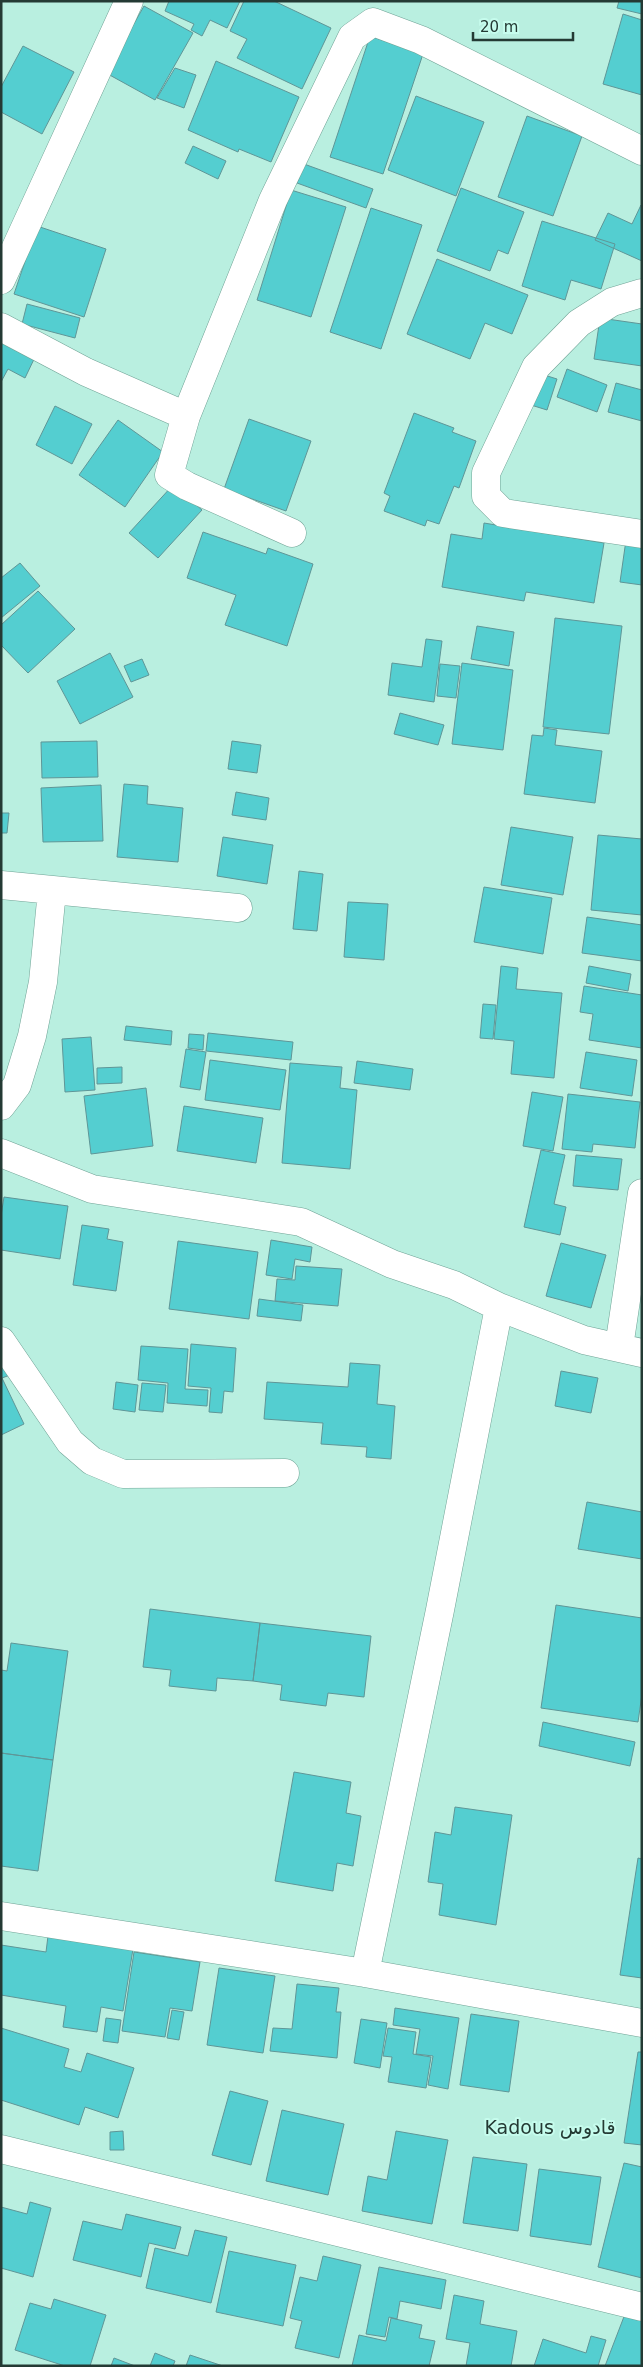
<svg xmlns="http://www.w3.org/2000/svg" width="643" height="2367" font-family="'DejaVu Sans','Noto Naskh Arabic',sans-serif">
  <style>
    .building { fill: #54ced0; stroke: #5f9697 }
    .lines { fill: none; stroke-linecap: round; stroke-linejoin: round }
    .minor-casing { stroke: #70a396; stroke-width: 29 }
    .minor { stroke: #fff; stroke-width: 28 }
    .labels { text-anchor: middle; stroke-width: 4; stroke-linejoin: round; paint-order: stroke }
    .neighbourhood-label { font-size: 19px; fill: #243a34; stroke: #c6fced }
  </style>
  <rect width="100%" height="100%" fill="#b9efe0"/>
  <path class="building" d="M169 1H240L227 28 210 20 202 36 191 30 194 24 165 11Z
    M244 1H274L331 28 302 89 237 58 247 39 230 31Z
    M619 1H642V14L617 8Z
    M144 6 193 33 155 100 106 73Z
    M623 14 642 20V95L603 84Z
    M370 36 423 54 383 174 330 157Z
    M23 46 74 72 42 134 1 112V87Z
    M216 61 299 97 271 162 239 149 238 152 188 130Z
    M175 68 196 75 184 108 157 98Z
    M416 96 484 122 456 196 388 170Z
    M527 116 582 136 553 216 498 197Z
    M193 146 226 161 218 179 185 163Z
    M304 164 373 189 366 208 297 183Z
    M461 188 524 212 508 254 498 250 490 271 437 251Z
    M291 190 346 207 311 317 257 300Z
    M641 205 642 261 595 240 608 213 632 224Z
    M371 208 422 225 381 349 330 332Z
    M542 221 615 244 601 289 571 280 565 300 522 286Z
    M37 226 106 249 84 317 14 294Z
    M437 259 528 295 512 334 485 323 470 359 407 334Z
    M27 304 80 318 75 338 22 324Z
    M600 318 642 324V366L594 359Z
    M1 338 36 355 25 378 8 369 1 382Z
    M567 369 607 385 597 412 557 397Z
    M541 374 557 379 547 410 531 405Z
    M616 383 642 390V421L608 412Z
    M55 406 92 424 72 464 36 445Z
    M414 413 454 428 452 432 476 441 459 488 454 486 439 524 427 520 425 526 384 511 390 496 384 493Z
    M249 419 311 441 286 511 224 489Z
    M118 420 163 452 125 507 79 475Z
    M173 485 202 510 158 558 129 533Z
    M484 523 604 543 594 603 526 592 524 601 442 587 451 534 482 539Z
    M203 532 266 554 268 548 313 564 287 646 225 625 236 595 187 578Z
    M626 540 642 542V585L620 582Z
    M20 563 40 586 1 618V578Z
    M38 591 75 629 28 673 1 645V625Z
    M555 618 622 626 609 734 543 727Z
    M477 626 514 632 509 666 471 659Z
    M426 639 442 641 434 702 388 695 392 663 422 667Z
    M110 653 133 697 80 724 57 681Z
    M142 659 149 675 131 682 124 666Z
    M462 663 513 670 503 750 452 744Z
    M440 664 460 666 456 698 437 696Z
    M400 713 444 725 438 745 394 734Z
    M544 728 557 730 555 745 602 751 595 803 524 794 532 735 543 736Z
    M97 741 98 777 42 778 41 742Z
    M232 741 261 745 257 773 228 769Z
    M124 784 148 786 147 804 183 808 178 862 117 857Z
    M101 785 103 841 43 842 41 788Z
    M236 792 269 798 266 820 232 815Z
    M1 813H9L7 833H1Z
    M511 827 573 837 563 895 501 885Z
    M598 835 642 839V915L591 910Z
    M223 837 273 845 267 884 217 876Z
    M299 871 323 874 317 931 293 929Z
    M484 887 552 898 543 954 474 942Z
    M348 902 388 904 384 960 344 957Z
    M587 917 642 925V961L582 953Z
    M501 966 518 968 516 989 562 993 554 1078 511 1074 514 1041 494 1039Z
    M589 966 631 974 628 991 586 983Z
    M584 986 642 995V1048L589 1040 593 1014 580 1012Z
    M483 1004 496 1005 493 1039 480 1038Z
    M126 1026 172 1031 171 1045 124 1040Z
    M208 1033 293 1042 291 1060 206 1051Z
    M189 1034 204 1035 203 1050 188 1048Z
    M91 1037 95 1090 65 1092 62 1039Z
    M186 1049 206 1052 200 1090 180 1087Z
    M586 1052 637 1060 632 1096 580 1088Z
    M210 1060 286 1070 280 1110 205 1100Z
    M357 1061 413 1069 410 1090 354 1083Z
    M290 1063 342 1067 340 1088 357 1090 350 1169 282 1163Z
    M122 1067V1083L97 1084V1068Z
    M146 1088 153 1146 91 1154 84 1096Z
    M532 1092 563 1097 553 1151 523 1146Z
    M568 1094 640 1102 635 1148 593 1144 592 1152 562 1149Z
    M184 1106 263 1118 256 1163 177 1151Z
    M541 1150 565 1155 554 1204 566 1207 560 1235 524 1227Z
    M576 1155 622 1159 618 1190 573 1186Z
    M4 1197 68 1206 60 1259 1 1250V1216Z
    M82 1225 109 1229 107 1239 123 1242 116 1291 73 1285Z
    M271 1240 312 1247 310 1262 295 1259 292 1279 266 1275Z
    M178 1241 258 1252 249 1319 169 1309Z
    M561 1243 606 1255 591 1308 546 1296Z
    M296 1266 342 1269 338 1306 275 1301 277 1279 295 1280Z
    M259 1299 303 1305 301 1321 257 1316Z
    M191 1344 236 1348 233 1392 224 1391 222 1413 209 1412 211 1388 188 1386Z
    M141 1346 188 1349 185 1389 208 1390 207 1406 167 1403 168 1383 138 1380Z
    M1 1357 10 1375 2 1378 24 1424 1 1435Z
    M350 1363 380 1365 377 1404 395 1406 391 1459 366 1457 367 1447 321 1444 323 1423 264 1419 267 1382 348 1387Z
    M561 1371 598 1378 591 1413 555 1406Z
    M116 1382 138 1385 135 1412 113 1409Z
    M142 1383 166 1385 163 1412 139 1410Z
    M587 1502 642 1512V1559L578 1549Z
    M556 1605 642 1618V1694L638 1722 541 1708Z
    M150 1609 260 1623 253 1681 217 1678 216 1691 169 1686 171 1670 143 1667Z
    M260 1623 371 1636 364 1697 328 1693 326 1706 280 1700 282 1685 253 1681Z
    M11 1643 68 1651 53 1760 1 1753V1670L7 1671Z
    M543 1722 635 1742 630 1766 539 1746Z
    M1 1753 53 1760 38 1871 1 1866Z
    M294 1772 351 1782 346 1813 361 1816 353 1866 337 1863 333 1891 275 1881Z
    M455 1807 512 1815 496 1925 439 1915 443 1884 428 1882 435 1832 451 1835Z
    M638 1858 642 1859V1978L620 1975Z
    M48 1936 133 1949 123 2011 101 2007 97 2032 63 2027 66 2006 1 1995V1945L46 1952Z
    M134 1952 200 1962 192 2011 170 2008 165 2037 122 2031Z
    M219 1968 275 1976 263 2053 207 2045Z
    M297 1984 339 1988 336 2012H341L337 2058 270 2051 273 2028 292 2029Z
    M395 2008 459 2018 448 2089 428 2085 433 2056 416 2054 420 2029 393 2025Z
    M172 2010 184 2012 179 2040 167 2038Z
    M471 2014 519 2021 509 2092 460 2085Z
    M106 2018 121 2020 118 2043 103 2041Z
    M361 2019 387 2023 380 2068 354 2063Z
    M1 2028 69 2049 64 2067 81 2072 87 2053 134 2068 118 2118 85 2107 79 2125 1 2100Z
    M388 2028 416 2032 413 2054 431 2057 426 2088 388 2082 392 2057 383 2056Z
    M638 2052H642V2145L624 2143Z
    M230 2091 268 2101 251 2165 212 2155Z
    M282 2110 344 2124 328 2195 266 2181Z
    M123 2131 124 2150H110V2132Z
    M396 2131 448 2140 432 2224 362 2211 368 2176 387 2180Z
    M473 2157 527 2164 518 2231 463 2223Z
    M624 2163 642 2167V2278L598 2267Z
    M539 2169 601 2177 591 2245 530 2236Z
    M30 2202 51 2208 33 2277 1 2268V2207L27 2214Z
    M126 2214 181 2227 175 2249 149 2243 141 2277 73 2260 83 2221 122 2230Z
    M195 2230 227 2237 211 2303 146 2288 155 2248 188 2256Z
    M229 2251 296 2265 283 2326 216 2312Z
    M323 2256 361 2265 339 2358 295 2348 302 2321 290 2318 300 2277 317 2281Z
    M379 2267 446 2280 441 2309 400 2301 397 2319 389 2317 385 2337 366 2334Z
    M454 2295 484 2301 480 2324 517 2331 511 2366H466L470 2343 446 2339Z
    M54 2299 106 2315 90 2366H65L15 2350 30 2303 51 2309Z
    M625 2314 642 2320V2366H605Z
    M391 2318 422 2325 419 2338 435 2341 429 2366H352L359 2335 386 2341Z
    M591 2336 606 2340 598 2366H534L543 2339 586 2353Z
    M155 2353 175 2361 173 2366H150Z
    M190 2355 223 2366H186Z
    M114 2358 135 2366H111Z"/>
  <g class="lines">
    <g class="minor-casing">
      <path id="minor" d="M1 280 129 1
        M642 293 612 302 579 323 536 367 486 473V496L503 513 642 534
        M1 327 86 372 186 416
        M292 533 187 486 169 475 186 416 273 200 352 37 373 22 421 40 642 151
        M1 885 238 908
        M1 1106 17 1085 32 1036 43 982 52 891
        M1 1153 92 1189 301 1222 392 1264 454 1285 499 1307 584 1340 642 1353
        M1 1341 70 1442 92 1461 123 1474 285 1473
        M619 1347 642 1193
        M1 1916 365 1973 642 2023
        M365 1973 440 1610 499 1307
        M1 2149 642 2307"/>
    </g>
    <use href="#minor" class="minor"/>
  </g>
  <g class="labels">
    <g class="neighbourhood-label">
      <text x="550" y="2134">Kadous قادوس</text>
    </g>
  </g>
  <rect width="643" height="2367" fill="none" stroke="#243a34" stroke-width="5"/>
  <path d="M473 32v8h100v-8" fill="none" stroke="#243a34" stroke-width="2.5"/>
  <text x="480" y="32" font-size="15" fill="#243a34" stroke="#c6fced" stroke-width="4" paint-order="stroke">20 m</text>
</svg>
